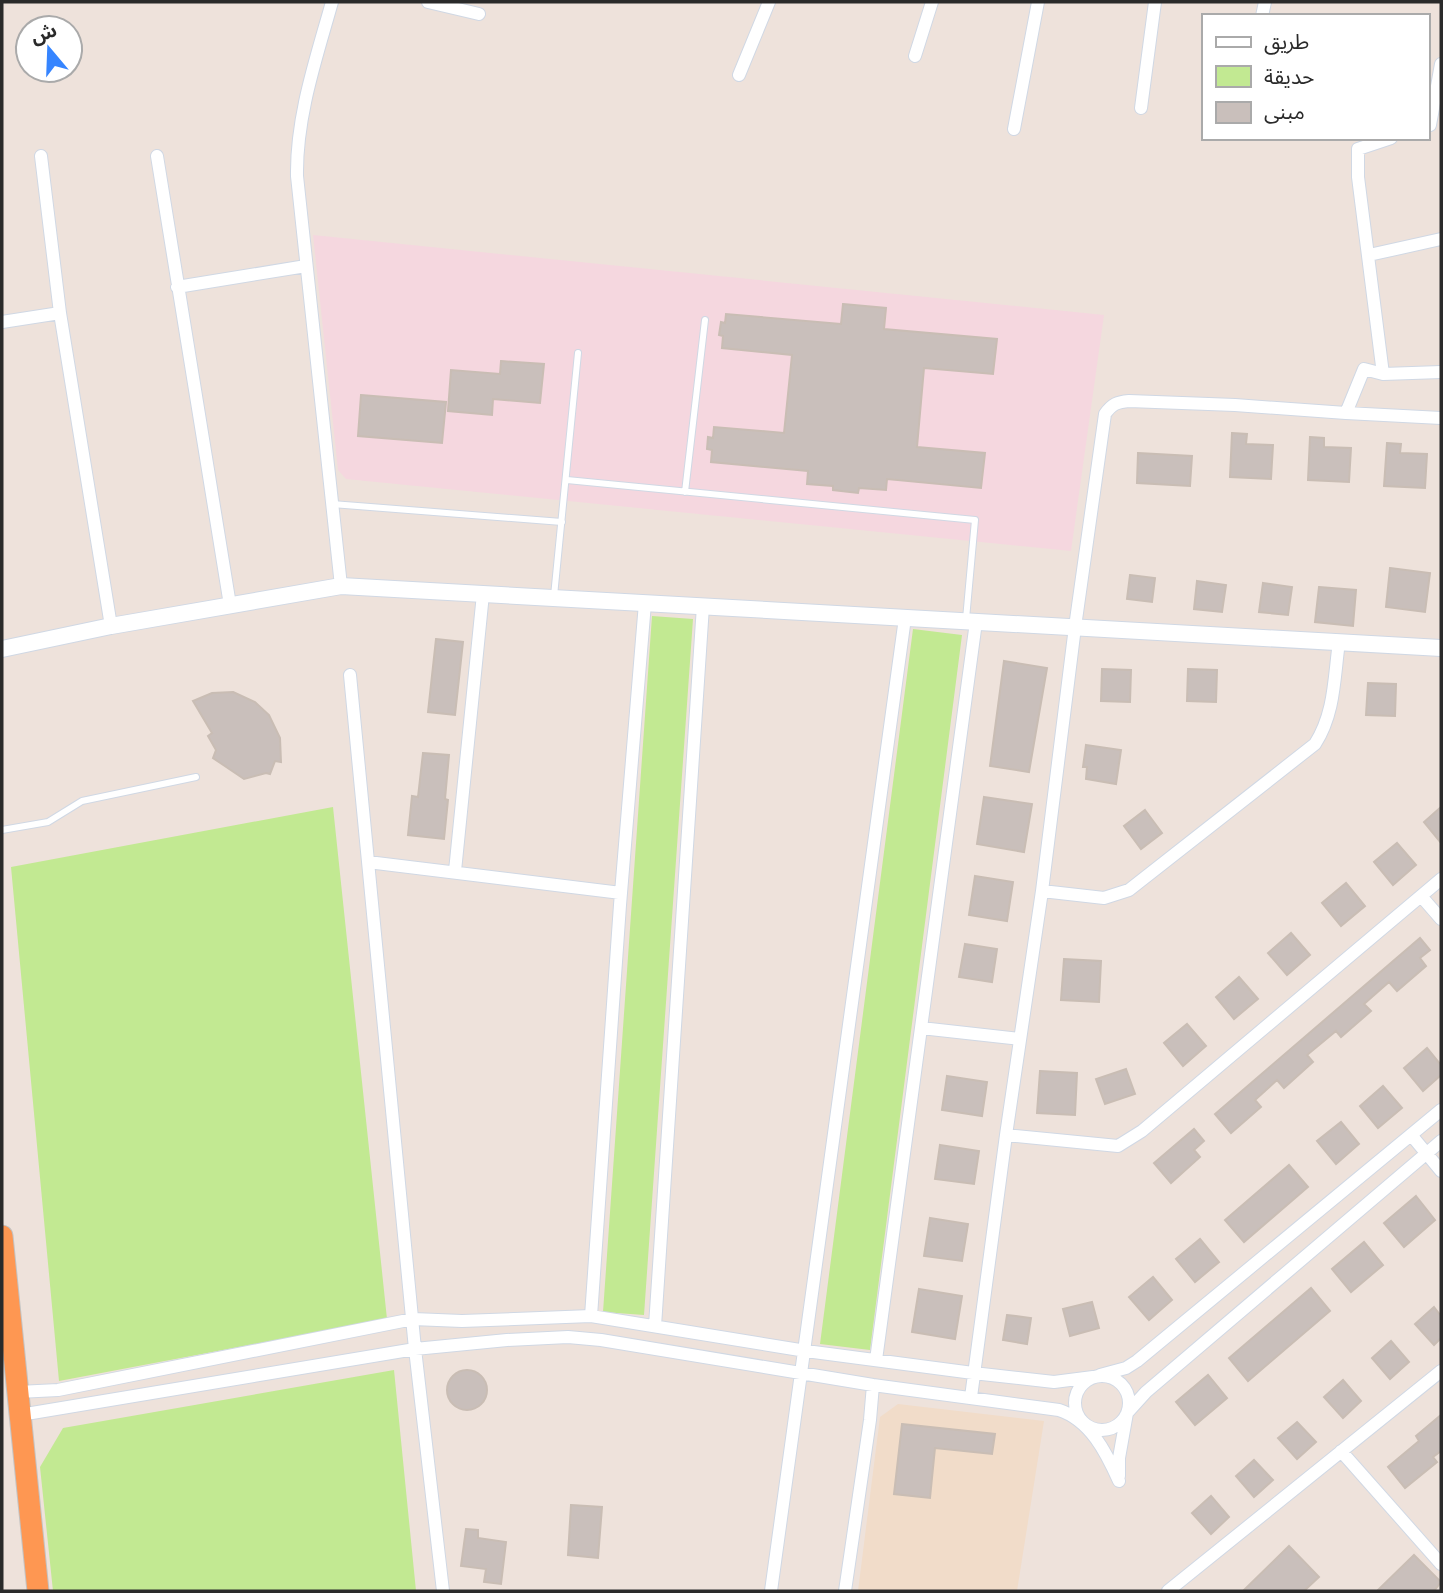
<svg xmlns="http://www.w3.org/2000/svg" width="1443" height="1593" font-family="'Alegreya Sans','Noto Sans Arabic',sans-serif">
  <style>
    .education { fill: #f1dcc9 }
    .medical { fill: #f5d7df }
    .green { fill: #c2e992 }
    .building { fill: #c9bfbb; stroke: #c9bdb4; stroke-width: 2 }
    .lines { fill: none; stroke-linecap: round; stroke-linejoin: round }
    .service-casing { stroke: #d0d8e4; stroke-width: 8 }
    .minor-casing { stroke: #d0d8e4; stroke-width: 14 }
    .tertiary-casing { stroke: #d0d8e4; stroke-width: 18 }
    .trunk-casing { stroke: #c3c3c3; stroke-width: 23 }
    .service { stroke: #fff; stroke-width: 6 }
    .minor { stroke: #fff; stroke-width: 12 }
    .tertiary { stroke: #fff; stroke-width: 16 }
    .trunk { stroke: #fe9752; stroke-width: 21 }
  </style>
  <rect width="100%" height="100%" fill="#eee2db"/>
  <path class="education" d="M898 1404 1044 1421 1017 1591H858L880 1417Z"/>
  <path class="medical" d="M313 235 1104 315 1071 551 346 479 338 470Z"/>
  <path class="green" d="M652 616 693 619 644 1315 603 1312Z
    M913 629 962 635 870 1350 820 1344Z
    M333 807 387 1319 59 1381 11 867Z
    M394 1370 416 1591H53L40 1467 63 1428Z"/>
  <path class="building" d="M843 304 886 308 884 329 997 339 993 374 924 368 917 447 985 453 981 488 887 479 886 490 859 488 858 493 833 490V486L807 484 808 471 711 462 712 450 707 449 708 437 713 438 714 427 784 433 792 355 722 348 723 336 719 335 721 322 725 323 726 314 841 324Z
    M501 361 544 364 540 403 493 399 492 415 448 411 451 370 500 374Z
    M361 395 446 402 442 443 358 436Z
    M1232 433 1247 434 1246 444 1273 445 1271 479 1230 477Z
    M1310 437 1324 438V447L1351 448 1349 482 1308 480Z
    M1387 443 1401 444 1400 453 1427 454 1425 488 1384 486Z
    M1138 453 1192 456 1190 486 1137 483Z
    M1390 568 1430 573 1425 612 1386 607Z
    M1130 575 1155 578 1152 602 1127 599Z
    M1197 581 1226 585 1222 612 1194 609Z
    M1263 583 1292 587 1288 615 1259 612Z
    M1319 587 1356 590 1353 626 1315 622Z
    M436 639 463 642 455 715 428 712Z
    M1004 661 1047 668 1029 772 990 766Z
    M1102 669 1131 670 1130 702 1101 701Z
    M1188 669 1217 670 1216 702 1187 701Z
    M1368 683 1396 684 1395 716 1366 715Z
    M233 692 255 702 269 715 280 738 281 762 275 761 270 774 266 773 244 779 213 758 216 750 208 736 212 733 193 701 212 693Z
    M1086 745 1121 750 1116 784 1086 779 1087 767H1083Z
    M423 753 449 755 445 799 448 800 444 839 408 835 412 796 418 797Z
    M984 797 1032 804 1024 852 977 844Z
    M1441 807V843L1424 822Z
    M1145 810 1162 833 1141 849 1124 826Z
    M1397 843 1416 865 1393 885 1374 862Z
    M975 876 1013 882 1007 921 969 915Z
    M1346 883 1365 906 1341 926 1322 903Z
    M1291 933 1310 955 1287 975 1268 953Z
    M1420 938 1430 950 1420 958 1426 966 1397 991 1389 982 1364 1004 1371 1011 1341 1037 1336 1031 1307 1055 1313 1062 1284 1088 1277 1080 1255 1100 1261 1107 1231 1133 1215 1114Z
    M965 944 997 949 992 982 959 977Z
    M1064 959 1101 961 1099 1002 1061 1000Z
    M1239 977 1258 999 1234 1019 1216 997Z
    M1187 1024 1206 1046 1183 1066 1164 1043Z
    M1427 1048 1441 1065V1075L1423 1091 1404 1068Z
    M1126 1069 1135 1094 1105 1104 1096 1079Z
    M1040 1071 1077 1073 1075 1115 1037 1113Z
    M947 1076 987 1082 982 1116 942 1110Z
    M1383 1086 1402 1108 1378 1128 1360 1106Z
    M1341 1122 1359 1144 1336 1164 1317 1141Z
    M1194 1129 1204 1141 1194 1150 1200 1157 1171 1183 1154 1163Z
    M940 1145 979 1151 974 1184 935 1179Z
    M1289 1165 1308 1187 1244 1242 1225 1220Z
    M1416 1196 1435 1220 1404 1247 1384 1223Z
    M930 1218 968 1224 962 1261 924 1256Z
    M1200 1239 1219 1262 1195 1282 1176 1259Z
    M1364 1242 1383 1265 1351 1292 1332 1269Z
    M1153 1277 1172 1300 1149 1320 1129 1297Z
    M1311 1288 1330 1311 1248 1381 1229 1358Z
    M919 1289 962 1296 955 1339 912 1332Z
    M1092 1302 1099 1328 1070 1336 1063 1309Z
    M1434 1307 1441 1316V1338L1434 1345 1415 1324Z
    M1007 1315 1031 1318 1027 1344 1003 1340Z
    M1391 1341 1409 1362 1390 1379 1372 1358Z
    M447 1390a20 20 0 1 1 40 0a20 20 0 1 1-40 0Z
    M1208 1375 1227 1398 1195 1425 1176 1402Z
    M1343 1380 1361 1401 1343 1418 1324 1397Z
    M1441 1415V1451L1433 1457 1437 1462 1405 1488 1388 1467 1419 1441 1416 1436Z
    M1297 1422 1316 1442 1297 1459 1278 1438Z
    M902 1424 995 1434 992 1454 935 1448 930 1498 894 1494Z
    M1254 1460 1273 1480 1254 1497 1236 1476Z
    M1211 1496 1229 1517 1211 1534 1192 1513Z
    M571 1505 602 1507 598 1558 568 1555Z
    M466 1529 478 1530V1538L506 1542 501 1584 484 1582 486 1569 461 1566Z
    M1289 1546 1319 1577 1304 1591H1243Z
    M1414 1555 1441 1582 1434 1591H1377Z"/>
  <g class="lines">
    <g class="service-casing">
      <path id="service" d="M567 480 975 520 966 619
        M685 492 705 320
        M332 504 562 522
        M554 596 578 353
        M2 830 48 822 82 801 196 777"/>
    </g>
    <g class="minor-casing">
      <path id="minor" d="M332 2C316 59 296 117 297 176L341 586
        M428 2 479 14
        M1262 16 1265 2
        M915 56 932 2
        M739 75 769 2
        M1141 108 1155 2
        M1427 126 1430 125 1441 64
        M1014 129 1038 2
        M41 156 60 313 111 626
        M157 156 230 605
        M1369 255 1441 239
        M177 287 306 266
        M2 322 60 313
        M1383 374 1358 177V149L1391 138
        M1346 413 1441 418
        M350 675 415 1349 443 1591
        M368 862 621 893
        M455 871 483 594
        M1042 891 1104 898 1129 890 1315 744C1335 713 1334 677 1339 642
        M1421 896 1441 919
        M921 1028 1020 1039
        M1006 1135 1118 1146 1142 1131 1441 879
        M1412 1136 1441 1171
        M591 1316 620 905 645 603
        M655 1326 703 606
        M876 1360 976 622
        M1100 1375 1126 1368 1137 1361 1441 1110
        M1075 1403a27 27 0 1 1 54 0a27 27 0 1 1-54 0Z
        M18 1392 58 1390 413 1319 462 1321 591 1316 806 1351 973 1373 1054 1382 1093 1377
        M971 1397 1006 1135 1042 891 1075 627 1105 414C1112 404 1117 402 1129 401L1235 405 1346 413 1364 369 1383 374 1441 372
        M20 1415 415 1349 507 1340 568 1337 601 1340 873 1385 1059 1410C1090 1420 1106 1452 1119 1481
        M1341 1451 1441 1564
        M1119 1476V1458L1127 1413 1146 1392 1441 1141
        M771 1591 905 618
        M845 1591 870 1420 873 1385
        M1168 1591 1441 1371"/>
    </g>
    <g class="tertiary-casing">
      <path id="tertiary" d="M2 649 111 626 341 586 1441 648"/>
    </g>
    <g class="trunk-casing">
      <path id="trunk" d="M2 1236 38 1591"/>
    </g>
    <use href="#service" class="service"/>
    <use href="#minor" class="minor"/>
    <use href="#tertiary" class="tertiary"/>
    <use href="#trunk" class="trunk"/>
  </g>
  <rect width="1443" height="1593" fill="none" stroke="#2a2a2a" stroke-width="7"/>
  <rect x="1202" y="14" width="228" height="126" fill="#ffffff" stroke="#aaaaaa" stroke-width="2"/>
  <rect x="1216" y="37" width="35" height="10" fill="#ffffff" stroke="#aaaaaa" stroke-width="2"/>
  <text x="1264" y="49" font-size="21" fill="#2a2a2a">طريق</text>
  <rect x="1216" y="66" width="35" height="21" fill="#c2e992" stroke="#aaaaaa" stroke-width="2"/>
  <text x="1264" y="84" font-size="21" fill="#2a2a2a">حديقة</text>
  <rect x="1216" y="102" width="35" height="21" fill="#c9bfbb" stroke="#aaaaaa" stroke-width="2"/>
  <text x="1264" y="119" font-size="21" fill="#2a2a2a">مبنى</text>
  <g transform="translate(49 49) rotate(341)"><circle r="33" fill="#ffffff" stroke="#aaaaaa" stroke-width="2"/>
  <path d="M0-5L12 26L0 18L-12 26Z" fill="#3685ff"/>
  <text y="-10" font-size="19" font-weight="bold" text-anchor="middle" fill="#2a2a2a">ش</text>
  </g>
</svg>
